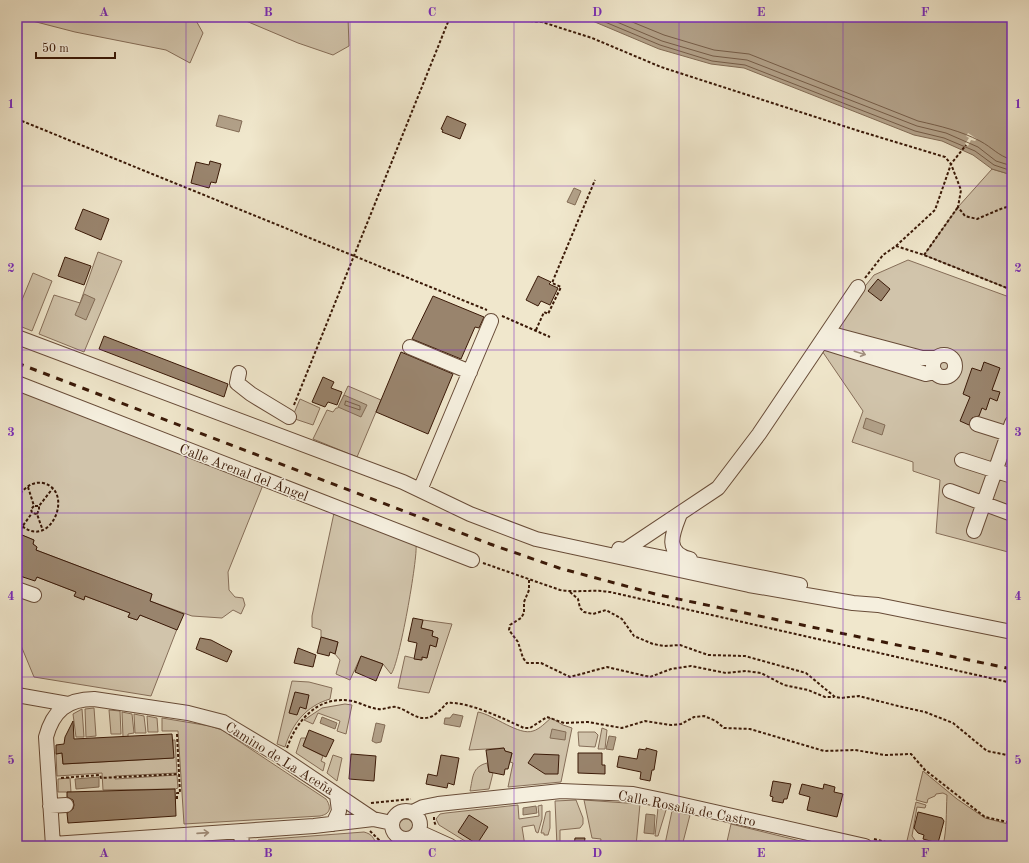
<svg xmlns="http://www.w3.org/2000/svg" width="1029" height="863" font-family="'Old Standard TT',serif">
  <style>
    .green { fill: #d1c4ab; stroke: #866e59 }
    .water { fill: #b2a189; stroke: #826b55 }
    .pier { fill: #f0e7cc }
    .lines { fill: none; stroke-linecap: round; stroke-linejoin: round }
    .shore { stroke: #765d48; stroke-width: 1 }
    .building { fill: #99846d; stroke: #3a1907 }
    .minor-casing { stroke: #684c38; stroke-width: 16 }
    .path { stroke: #3a1907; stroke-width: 2; stroke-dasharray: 3 2; stroke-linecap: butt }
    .minor { stroke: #f5efde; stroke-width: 14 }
    .rail { stroke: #3a1907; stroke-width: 3; stroke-dasharray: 7 7; stroke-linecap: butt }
    .oneway { stroke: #a18f7d }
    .grid { fill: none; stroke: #7b2cbf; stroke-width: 1; stroke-opacity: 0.55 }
    .labels { text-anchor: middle; stroke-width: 3; stroke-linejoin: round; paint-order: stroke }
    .street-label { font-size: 14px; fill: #3a1907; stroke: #f5efde }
    .neatline { fill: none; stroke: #7b2cbf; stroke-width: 1.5 }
    .grid-label { font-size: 13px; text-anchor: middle; font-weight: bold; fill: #7b2cbf }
  </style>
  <rect width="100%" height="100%" fill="#f0e7cc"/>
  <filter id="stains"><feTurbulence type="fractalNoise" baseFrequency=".005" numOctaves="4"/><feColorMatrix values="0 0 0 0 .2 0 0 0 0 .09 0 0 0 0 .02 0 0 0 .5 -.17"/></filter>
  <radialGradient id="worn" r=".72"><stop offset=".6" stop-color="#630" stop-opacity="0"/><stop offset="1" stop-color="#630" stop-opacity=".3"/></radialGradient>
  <path class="green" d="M17 17H194L203 33 190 63 166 50 75 32Z
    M247 17H348L349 46 333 55 298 43 246 21Z
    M992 169 1012 175V290L924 255 958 207Z
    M98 252 122 261 84 352 39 334 54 295 80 303Z
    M908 260 1012 298V553L936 533 940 480 913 471V462L852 442 863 411 820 348 842 315 874 275Z
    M33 273 52 281 32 331 17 325V312Z
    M348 386 381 400 357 457 313 439 327 410 333 412 336 408H338Z
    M17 390 263 485 228 572 229 590 235 597 243 598 245 605 241 614 233 610 222 618 192 616 150 601 152 594 36 550 37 547 33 544 34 540 22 535 17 550Z
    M300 399 320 408 313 425 292 418Z
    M334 513 416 545C418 557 399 666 391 674L383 664 361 656 350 680 336 674 340 660 335 654 338 642 321 637V630L312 627V616Z
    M17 572 37 577 76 592 75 596 84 599 85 596 130 613 128 617 137 620 140 615 177 629 151 696 34 677 17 636V583L20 579Z
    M423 620 452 624 429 693 398 688 405 656 421 660 422 657 427 658 430 645 436 646 438 638 432 636 433 631 421 628Z
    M292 681 309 682 332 688 330 699C306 706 292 724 285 747L277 744Z
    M345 704 352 705 346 734 337 731 340 721 318 713 313 724 304 720 322 708Z
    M94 708 96 736 86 737 85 709Z
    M82 709 84 737H76L73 714Z
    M109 710 120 711 121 734H111Z
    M122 712 132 714 134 733 128 734V737H123Z
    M478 712C494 715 519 736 533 731 540 729 546 722 551 718L563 725 572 728 561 782 508 787 513 763 510 762 512 753 505 751 504 748 469 750Z
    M134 714 144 716 146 733H135Z
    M147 716 157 718 158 732H148Z
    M162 718 210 726 222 730 326 799C332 808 330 814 320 816L184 824 178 731H162Z
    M602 728 607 730 605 749H598Z
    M578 732H595L598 735 595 747 579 746Z
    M301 738H306L303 746 323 756 321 761 325 763 323 771 296 753Z
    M173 740H175L177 773 115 776V779L177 775 178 788 175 789 103 790 102 773 57 776 56 754 62 753 63 764 173 758Z
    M333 755 342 758 337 781 327 773Z
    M487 763 489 772 493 773 489 789 470 791C473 777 472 767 487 763Z
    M923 771 957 799 985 818 1012 825V846H943C947 828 946 813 947 795L943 793 936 794 935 796 928 799 927 803 916 800Z
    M70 778 71 792H58V779Z
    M576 800 583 818V824L580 828 560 830V846H557L555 801Z
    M584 800 640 804 636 846H600L601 839 592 838Z
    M916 802 926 805 925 808 917 807 912 836 919 846 906 845Z
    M518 805 519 819 539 816 538 806 542 805V819L538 833 536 832 534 825 522 827 525 846H473L439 825 436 819 440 814 446 813Z
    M658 808 666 810 658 836H655Z
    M550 811V828L548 835H544V833H541L546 812Z
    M672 811 690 815 682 846 665 844Z
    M399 826a7 7 0 1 1 14 0a7 7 0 1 1-14 0Z
    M731 824 821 846H726Z
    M364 832C372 834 374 838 377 846H253L258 840Z
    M640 841 656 843 655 846H640Z
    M223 842 230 846H168Z"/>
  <path class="water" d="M583 17H1012V175L992 169 973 155 942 141 914 135 744 68 711 64 659 49Z
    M219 115 242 121 239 132 216 126Z
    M574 188 581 191 575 205 567 202Z
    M84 294 95 299 86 320 75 315Z
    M344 395 367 405 361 417 338 407Z
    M866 418 885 425 882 435 863 428Z
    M453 714 463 716 460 727 444 724 445 718H450Z
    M322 717 337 723 335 729 320 723Z
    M376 723 385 725 381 742 376 743 372 741Z
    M552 729 566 732 565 740 550 738Z
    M609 736 616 737 613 750 606 749Z
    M99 777V787L76 789 75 779Z
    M536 806 537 813 523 815V808Z
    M646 814 655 815 654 834 644 833Z"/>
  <path class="pier" d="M968 133 977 139 975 141 971 140 968 146 965 144 969 138 966 136Z"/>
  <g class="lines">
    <path class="shore" d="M593 17 660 45 712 61 745 65 915 131 944 138 975 151 994 165 1012 171
      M605 17 662 41 713 56 747 60 917 126 946 133 978 147 996 161 1012 166
      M620 17 664 35 714 50 749 54 918 121C940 126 961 131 980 141 993 148 997 155 1012 160
      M346 401 360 406V410L345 405Z"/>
  </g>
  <path class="building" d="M447 116 466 124 460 139 442 132 443 130 441 129Z
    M210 161 221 164 216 183 211 182 209 188 191 183 196 162 209 165Z
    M83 209 109 219 101 240 75 229Z
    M65 257 91 266 84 285 58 276Z
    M538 276 551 282 549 284 558 288 550 305 541 301 538 306 526 300Z
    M878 279 890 289 881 301 868 291Z
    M433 296 484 317 479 328 475 327 461 359 412 339Z
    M104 336 228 384 224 397 99 349Z
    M401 352 453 374 428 434 376 412Z
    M984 362 1000 368 992 390 1000 392 997 401 990 398 986 410 982 408 979 416 972 418 969 425 960 421 970 397 963 394 972 368 981 371Z
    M323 377 334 382 331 388 342 392 337 405 328 402 325 407 312 402Z
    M22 535 34 540 33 544 37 547 36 550 152 594 150 601 184 614 177 630 140 615 137 620 128 617 130 613 85 596 84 600 74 596 76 592 37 577 35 581 17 575V550Z
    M413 618 423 620 421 628 433 631 432 636 438 638 436 647 430 645 427 658 422 657V660L414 659 417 643 408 641Z
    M321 637 338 642 335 654 330 652 329 656 317 653Z
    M200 638 211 640 232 651 227 662 196 649Z
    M298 648 316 655 313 667 294 663Z
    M361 656 383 664 376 681 355 672Z
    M295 692 309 695 306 709 300 707 297 715 289 713Z
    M73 721 74 739 172 734 174 758 63 764 62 753 56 754V745L64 744 65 737Z
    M309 730 334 740 326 757 303 746Z
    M504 748 505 751 512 753 508 769H505L504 775 489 772 486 750Z
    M646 748 657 751 654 770H652L650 781 640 779 641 772 617 767 619 756 637 759 639 749 646 750Z
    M578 753H602V765H605V774L578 773Z
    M351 754 376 756 374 781 349 779Z
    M534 754 559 755 558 774H545L528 763Z
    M441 755 459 758 454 785 448 783 447 788 426 784 428 774 437 776Z
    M773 781 791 784 787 799H784L783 803 772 801 773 797 770 796Z
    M802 784 823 789 824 784 835 787 834 792 843 794 837 817 807 810 810 797 799 794Z
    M175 789 176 816 68 823 67 813 73 809 74 805 73 800 67 797V792Z
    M918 812 942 818 944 821 938 843 923 839 924 835 918 833 914 828Z
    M469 815 488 827 477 844 458 832Z
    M575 838H585L584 846H574Z"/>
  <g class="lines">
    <g class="minor-casing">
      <path id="minor" d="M828 333 922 358H936
        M17 337 403 482 470 514 536 539 749 585 853 603 878 605 1012 632
        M823 342 926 374 935 372
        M410 347 470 372
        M933 366a11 11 0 1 1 22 0a11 11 0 1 1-22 0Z
        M239 373 237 383 251 394 289 417
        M17 383 472 560
        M977 424 1012 435
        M962 460 1012 476
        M420 490 491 321
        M950 491 1012 514
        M680 514C673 532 663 553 690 559
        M974 531 1012 423
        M619 549 800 585
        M625 550 718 488 759 434 858 287
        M17 589 34 595
        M17 695 68 704
        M50 806 66 805
        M392 825a14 14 0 1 1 28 0a14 14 0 1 1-28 0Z
        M413 812 423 807 438 804 561 791 633 794 662 800 865 846
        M333 824 339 811 337 795
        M241 831 242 846
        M419 832 450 846
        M53 844 314 826 373 819
        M53 846 46 737C53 711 67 699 94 699L188 713 223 722 281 757 373 819 392 823"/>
    </g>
    <path class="path" d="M480 17 542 22 592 38 661 67 859 131 945 157 951 164 961 190 958 207 965 216 977 219 1003 208 1012 206
      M17 119 487 310
      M896 246 935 210 951 164 966 145
      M924 255 958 207
      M865 278 883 255 896 246 924 255 1012 290
      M502 316 550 337
      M536 330 544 312 548 314 561 287 552 283 595 180
      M294 405 450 17
      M28 487 34 506 31 509 32 513 37 514 43 531
      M17 497C24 489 31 481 43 483 77 491 48 557 17 521
      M35 506H39L53 488
      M37 514 39 510V506
      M17 539 22 527 32 513
      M483 563 560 590C577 593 593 589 610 592L1012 683
      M529 580V590L524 602V613L521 618 510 625 509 630 518 642 523 658 527 663H541L570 677 607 667 650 677 671 669 691 666 726 673 746 671 761 673 784 685 808 690 825 697H834
      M570 592 578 599 580 608 584 612 593 614 606 610 622 619 634 636 653 644 664 646 680 645 708 655 745 656 806 673 835 697 841 698 859 696 898 706 925 712 953 723 987 751 1012 756
      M177 734 180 793H177V799
      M287 748C297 719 319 695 352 701 361 703 369 708 378 709 384 710 391 706 396 707 406 709 415 719 425 718 434 718 441 709 447 703 468 701 504 719 524 728H530L547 717 564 723 588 722 622 728 645 721 671 725 681 724 694 717 704 716 716 721 724 728 750 729 824 751 855 750 885 755 911 754 925 770 985 817 1012 823
      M61 778 100 775 101 778 179 774
      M371 803 411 799
      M434 817V821L436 826
      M370 831 379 840 380 846
      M874 839 902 846
      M460 841 469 846"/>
    <use href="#minor" class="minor"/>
    <path class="rail" d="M17 363 490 544 559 568 659 595 1012 669"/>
  </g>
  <defs><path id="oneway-shaft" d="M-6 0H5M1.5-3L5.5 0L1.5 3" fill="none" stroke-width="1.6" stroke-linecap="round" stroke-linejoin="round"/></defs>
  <g class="oneway">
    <use href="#oneway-shaft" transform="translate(860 353) rotate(17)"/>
    <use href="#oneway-shaft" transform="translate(203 833) rotate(-4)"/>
  </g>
  <path class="grid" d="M186 17V846M350 17V846M514 17V846M679 17V846M843 17V846M17 186H1012M17 350H1012M17 513H1012M17 677H1012"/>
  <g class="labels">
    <g class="street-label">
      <text transform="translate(244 472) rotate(21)" y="5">Calle Arenal del Ángel</text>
      <text transform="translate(280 758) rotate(32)" y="5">Camino de La Aceña</text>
      <text transform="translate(687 808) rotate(11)" y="5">Calle Rosalía de Castro</text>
    </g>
  </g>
  <rect width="1029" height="863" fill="none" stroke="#f0e7cc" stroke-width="44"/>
  <path d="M36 52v6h79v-6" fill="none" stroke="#3a1907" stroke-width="2"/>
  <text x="42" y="52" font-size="12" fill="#3a1907" stroke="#f5efde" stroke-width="3" paint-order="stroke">50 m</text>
  <rect x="22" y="22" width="985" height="819" class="neatline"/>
  <g class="grid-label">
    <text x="104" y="16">A</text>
    <text x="268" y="16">B</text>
    <text x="432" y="16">C</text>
    <text x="597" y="16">D</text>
    <text x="761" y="16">E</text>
    <text x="925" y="16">F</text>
    <text x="11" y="108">1</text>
    <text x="1018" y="108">1</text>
    <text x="11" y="272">2</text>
    <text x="1018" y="272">2</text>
    <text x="11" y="436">3</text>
    <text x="1018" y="436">3</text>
    <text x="11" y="600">4</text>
    <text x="1018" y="600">4</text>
    <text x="11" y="764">5</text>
    <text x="1018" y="764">5</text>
    <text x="104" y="857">A</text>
    <text x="268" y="857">B</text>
    <text x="432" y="857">C</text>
    <text x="597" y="857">D</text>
    <text x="761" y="857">E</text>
    <text x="925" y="857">F</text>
  </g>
  <rect width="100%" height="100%" filter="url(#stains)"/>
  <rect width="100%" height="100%" fill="url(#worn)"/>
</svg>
